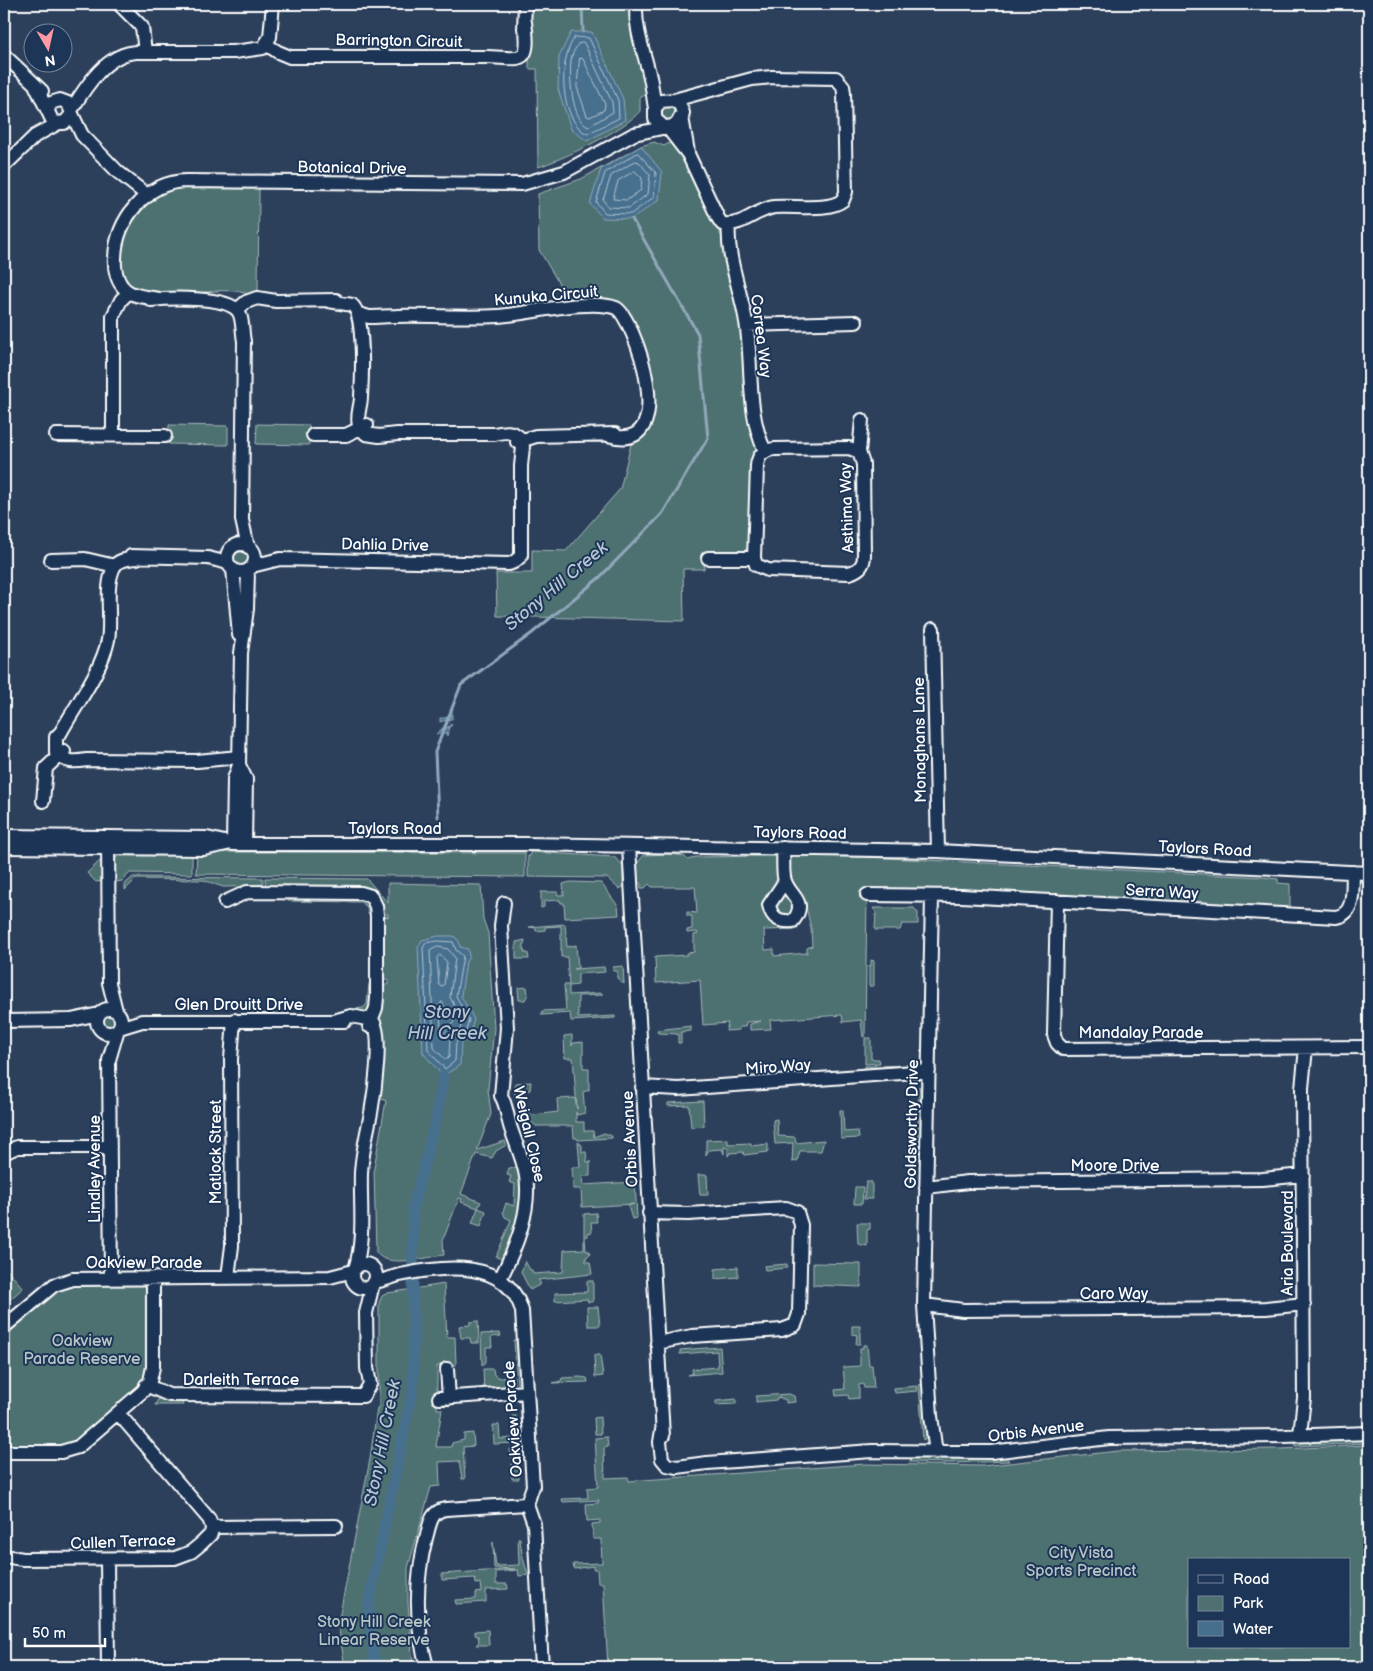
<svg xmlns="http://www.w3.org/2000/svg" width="1373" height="1671" font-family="'Balsamiq Sans',sans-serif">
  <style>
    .green { fill: #4e7071; stroke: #a6b8b8; fill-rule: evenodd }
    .water { fill: #466f8e; stroke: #90a9bb }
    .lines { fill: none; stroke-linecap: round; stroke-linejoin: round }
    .shore { stroke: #b5c5d2; stroke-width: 1 }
    .stream { stroke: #90a9bb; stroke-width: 3 }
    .canal { stroke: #466f8e; stroke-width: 11 }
    .minor-casing { stroke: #fff; stroke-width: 16 }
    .minor { stroke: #1d3557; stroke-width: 12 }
    .labels { text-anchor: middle; stroke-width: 4; stroke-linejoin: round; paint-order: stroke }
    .street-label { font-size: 16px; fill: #fff; stroke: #1d3557 }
    .park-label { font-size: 16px; fill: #b8c6c6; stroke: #1d3557 }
    .water-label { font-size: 18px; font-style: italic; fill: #b5c5d2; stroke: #1d3557 }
  </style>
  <rect width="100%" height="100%" fill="#2c405c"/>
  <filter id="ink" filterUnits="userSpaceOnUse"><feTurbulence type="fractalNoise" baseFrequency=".02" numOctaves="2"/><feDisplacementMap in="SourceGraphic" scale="10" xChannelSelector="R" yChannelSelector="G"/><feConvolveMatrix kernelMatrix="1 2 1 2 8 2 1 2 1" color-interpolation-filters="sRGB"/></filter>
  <g filter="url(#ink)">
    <path class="green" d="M530 4H630L633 42 648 93 640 98V111C625 130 561 160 538 167L537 69H529Z
      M660 113a8 8 0 1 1 16 0a8 8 0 1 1-16 0Z
      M673 141 722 237 723 248 733 278 742 325 752 434 756 447 753 457 748 547 742 553 705 554 704 569H683L684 621 497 616 496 573H532V550L566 551 620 489 632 440 640 437 643 432 654 408V395L633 322 627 310 618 302H570L539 250 538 194 581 179 641 146 654 142 664 146Z
      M184 187 259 188 258 295C249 295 243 292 235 291 201 288 152 307 124 281 111 237 140 193 184 187Z
      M257 424 309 425V445L256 444Z
      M169 425 228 426V445L169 444Z
      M234 559a7 7 0 1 1 14 0a7 7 0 1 1-14 0Z
      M197 852 525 853V877L196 874Z
      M530 852 614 857 623 865V887L619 889 607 878 528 877V856H530Z
      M119 854H192V874L130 873 122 881 116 882 115 860Z
      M671 854 684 856 688 860 696 857 778 856 782 875 764 906 797 922 798 929 764 930 765 950 774 949V956L807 953V948L812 946 811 928 807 911 790 881 789 856 867 857 1262 877 1278 879V883L1290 884V908L1289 910 867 895 865 1036 863 1037 861 1020 843 1022 842 1015 770 1020 771 1029 750 1030V1024L761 1021 746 1022 745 1027H739V1030L726 1031 728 1023 703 1025 700 980 656 983 655 957 687 955V953L694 952V935L698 934 697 932 687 933V930L692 929V916H687V912L697 913 695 887H652L649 884 645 888H641V884L636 881 635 866 644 855Z
      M101 860 103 881 96 882 87 873Z
      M133 877 263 878V886L223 887 203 880 136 879 125 890V884Z
      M265 878 367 879 388 903V883L481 885 483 919 488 933 494 1028 488 1089 491 1114 477 1150 505 1141 506 1145 496 1151 492 1158 476 1154 461 1194 481 1202 478 1208 486 1211 481 1226 472 1223 478 1208 461 1202 462 1199 459 1198 443 1240 444 1255C427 1257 386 1269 376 1252L374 1168 386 1101 380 1098 382 1078 381 1024 378 1016 382 987 388 984V980L382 977 383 916 388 917V914H383L379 896 370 889 266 888Z
      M570 882 601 883 618 906 619 915 565 918 564 903H561L560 900 544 901V907L541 908V892H557L558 895H564L563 884Z
      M783 893 793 898 795 914 782 919 772 903Z
      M361 897 371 904V914H368L367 907 361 902 288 901V898Z
      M873 908H914L918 913V924H902L900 930H875L876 912Z
      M565 924 567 947 576 945 578 968 574 969 604 967 605 972 578 974V985L569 986V995L602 993V995L578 996V1018L615 1016V1018L571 1021 570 1013 542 1015V1011L566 1010 564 985H569L567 957H561V926L545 927V930L536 931V928L529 927Z
      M525 940 523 948 525 953H528L529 959H516V942Z
      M871 960 874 961V986H869V966H871Z
      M623 966 624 984 617 978V971H613V967Z
      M369 984H373V1001L369 1010 363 1013 352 1012V1009L363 1008 367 1004Z
      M527 987 528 994 525 1000H519L518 988Z
      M103 1021a6 6 0 1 1 12 0a6 6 0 1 1-12 0Z
      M691 1026V1031L681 1032V1043H678V1034L658 1033 657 1030Z
      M572 1035V1046L573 1043 583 1042V1068H589V1090L583 1092 585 1113 577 1115 576 1112V1122H584V1131H593L594 1137 604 1133 612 1136V1138L578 1140 577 1138H574L573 1126H536L527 1118V1112L533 1115 558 1112 557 1099 575 1098 577 1109 573 1058H565L564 1036Z
      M865 1038H871V1059H879L880 1063 865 1064Z
      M916 1065 915 1068 865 1070V1066Z
      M531 1082 530 1090 525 1091V1098L515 1099V1083Z
      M919 1086 922 1096 921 1153 917 1154Z
      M703 1101 704 1126 691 1127 689 1105 668 1106V1103Z
      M840 1110H843L844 1132 858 1131 859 1138 841 1139Z
      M777 1119 778 1136 795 1137 796 1143 824 1140 821 1151H800L797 1161 792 1162 793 1143 775 1144 773 1120Z
      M728 1139V1144L751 1143V1146L768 1144V1152L744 1155 743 1152 730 1153 728 1156V1148L724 1147V1154L722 1149 709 1150 706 1155V1140Z
      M578 1142 582 1145V1152H586L587 1162H592L590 1164V1176H582L583 1185 635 1182 637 1218 632 1219 628 1206 634 1204 582 1207 581 1189H573L572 1167H580Z
      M518 1167C525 1205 516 1224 503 1259L496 1257 511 1220 505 1217 503 1212 506 1203 514 1206 515 1184 509 1182 511 1176 507 1175 509 1168Z
      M698 1175H707L708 1195H700Z
      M866 1182H872V1199H864Z
      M855 1187H863L862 1204H854Z
      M596 1213 597 1222H591L592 1232 588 1233V1236L585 1237 586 1251H589L590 1255 586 1257V1262H590L592 1274 538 1280 541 1284 530 1290 521 1272 525 1261 530 1270H532L533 1274 563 1272 564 1250 584 1249V1214Z
      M857 1223H870V1229L867 1230V1246L858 1244Z
      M813 1263 861 1264V1287L813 1285Z
      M787 1264V1268L765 1270 764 1266Z
      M4 1266 23 1288 6 1303 4 1300Z
      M738 1267V1277L715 1279V1269Z
      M587 1281H593V1302H588L587 1299 555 1301V1293L587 1292Z
      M140 1282 145 1286 148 1295V1365L146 1376 140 1385 132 1393 71 1444 60 1446 4 1447V1332L55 1289 66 1285Z
      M444 1284 447 1337H455L456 1365 437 1366V1409H442L436 1447H451L452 1443 464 1440V1434L473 1433 474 1446 463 1447 465 1479H462L459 1461 439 1462 440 1486 431 1487 408 1568V1603L413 1667H345L338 1624 370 1459 377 1408 379 1407V1303L382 1296 388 1293Z
      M587 1307H598L600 1326H588Z
      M478 1321 479 1343H471L470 1338H461L459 1326 470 1325V1322Z
      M852 1326H860V1344H856L857 1335 852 1334Z
      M500 1333 501 1336 491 1337 492 1347H486V1361L482 1366 481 1334Z
      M514 1340 519 1341 521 1379 517 1385Z
      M863 1345H867L869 1365H872L874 1388H864L863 1384 859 1385V1398L849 1399 848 1395 836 1396 835 1390 845 1389 843 1367 860 1366V1348H863Z
      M720 1347 722 1372 688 1375 693 1373 692 1369 718 1367 717 1351 680 1354V1350Z
      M594 1355H600L603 1376 595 1377Z
      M483 1369H493L494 1375 501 1378 514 1376V1386L484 1391Z
      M580 1377 587 1378 588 1382 553 1383 561 1381 562 1378Z
      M923 1384 927 1431 925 1439 923 1440 919 1385Z
      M916 1386 917 1391 895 1393 894 1388Z
      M789 1394 794 1396 795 1402 786 1403V1400L778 1397 776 1400 756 1402V1396Z
      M159 1398 182 1401 183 1405H155Z
      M736 1399V1404L716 1405V1401Z
      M512 1416H516L517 1443 494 1444 493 1425H499L500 1439 513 1438Z
      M600 1417 601 1434H595L594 1418Z
      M607 1437 608 1447 604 1448 605 1478 628 1477 629 1481 865 1464 982 1466 1118 1451 1282 1449 1369 1445V1667H608L603 1583H598L597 1569H593V1566L574 1569 573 1564 602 1563 601 1539H593L592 1524 600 1523V1520L587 1521 586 1504 598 1503 599 1500 563 1502 562 1499 588 1498 587 1488 598 1487 595 1438ZM1189 1560H1349V1647H1189Z
      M1369 1438V1443L1295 1446V1442Z
      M517 1448 519 1479H512L511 1464H514V1457H511L510 1449Z
      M911 1457 975 1459 1006 1457 1009 1461 951 1463 910 1462Z
      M518 1538H520C520 1546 525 1569 529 1575L519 1576 518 1570 496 1572V1584H507L508 1589 486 1590V1602L456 1604 455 1600 476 1599V1593L481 1592 480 1583 476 1584 475 1578 442 1580V1574L515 1569 494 1568 493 1542 496 1566 519 1565Z
      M488 1630 489 1645H476L479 1642 478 1636 475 1635V1631Z"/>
    <path class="water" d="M571 32H592L623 99 625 120 587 141 571 129 558 89 559 57Z
      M641 146 662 172 659 200 632 219 603 218 590 204 601 169Z
      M452 711V719H446L448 723 445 730 451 724 452 725 449 727 447 736 446 733 436 734 445 726 446 720 440 722V718H445Z
      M438 936H454L459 941 460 947 468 949 469 957 466 962 461 996 474 1019 469 1038 461 1043 460 1065 443 1076 423 1053 418 947 422 940Z"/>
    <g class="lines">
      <path class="shore" d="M575 37 589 38 618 100 619 118 587 134C560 120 557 60 575 37Z
        M584 43 612 102 613 112 588 127C572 119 569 79 571 62 571 56 575 49 578 44Z
        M580 58 583 59 605 104 604 110 590 117 587 116 577 87Z
        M638 153 656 173 654 197 631 214 605 213 596 202 605 173Z
        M636 161 639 162 650 175 648 194 629 208 608 207 603 200 611 176Z
        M635 171 642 178 641 190 627 200 613 199 618 181Z
        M438 941 453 942 456 950 463 956 456 996 469 1020 465 1034 456 1042 455 1061 445 1069 428 1050 423 948 426 943Z
        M438 947 448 949 455 958 450 997 462 1021 460 1030 450 1039 449 1057 446 1060 434 1048 430 951Z
        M440 955 447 962 444 985 441 987 439 985 437 958Z
        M442 1002 454 1022 443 1034 441 1031 440 1005Z"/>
      <path class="stream" d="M582 4 583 32
        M438 817 435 752 461 685 531 634 599 578 662 514 708 438 698 334 632 219"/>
      <path class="canal" d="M375 1667 368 1606 413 1388V1207L436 1119 443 1076"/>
      <g class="minor-casing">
        <path id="minor" d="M119 4 142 27 145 52
          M636 4C635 29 643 49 649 73 652 84 653 97 655 108
          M524 29 525 4
          M267 45 278 52 290 57H486C521 58 531 67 525 22
          M4 55 42 91
          M36 87 53 122 64 123 72 114 68 103 60 100 51 103 48 110
          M72 109C86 86 107 53 137 52H234L263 48 270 37 273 4
          M72 114 82 135 118 172 148 196
          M682 117 688 152
          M667 127 688 154 718 218 722 224C742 227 755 210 774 207 793 205 828 212 843 200L846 192 844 93 843 86 836 78 772 77 752 79 674 100
          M4 166 35 136 57 124
          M729 224C726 257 741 290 746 322 753 364 746 412 765 451
          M159 299C149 297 134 297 126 290 117 283 114 269 115 258 116 220 146 182 186 181L522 184 564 172 634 134 676 125 683 113 680 105 674 100 661 101 655 108V119L664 127
          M151 300C169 298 226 296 238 311 243 317 242 332 244 341L242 520 248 547
          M237 310 246 302 257 298 276 301 336 300
          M359 314 369 317C378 317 387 316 396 316 430 315 464 318 498 316 527 314 591 298 616 308 634 316 683 457 608 435
          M747 325 856 322
          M56 435 165 436
          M113 435V316L121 300 129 292
          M313 435H346L367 425
          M517 442 536 436 615 434
          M849 448 859 452 863 464 864 555C864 566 859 570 849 573L768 570 756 565 754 558 757 466C758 455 763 451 774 449Z
          M859 452 862 420
          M227 558a14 14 0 1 1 28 0a14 14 0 1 1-28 0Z
          M131 556 208 558 228 563
          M137 558C130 559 118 559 114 567 104 587 112 618 108 640 102 670 76 705 61 732L56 737V753C65 763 75 762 87 760L197 761 239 757
          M708 558H754
          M51 560 85 559 115 566
          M252 566 280 559 509 564 514 562 521 556V466L523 447 520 438C512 430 504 432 494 434H397L379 436 366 434C363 431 360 428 359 425 356 416 361 406 361 397 362 380 365 314 352 305L329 301
          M233 569 239 635
          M933 629 938 851
          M239 765 246 779 245 844
          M43 801 46 768 64 751
          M4 836 207 838 233 844H527L938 851 1369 873
          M108 839 109 983 116 1011
          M233 844 234 779 239 765 241 653 247 609 248 570
          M629 846 663 1436
          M4 847 204 849 227 844
          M783 848C784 858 782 873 785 881 791 898 808 901 793 921 779 922 772 919 769 905L785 881
          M867 895 962 896 1336 917C1356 914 1352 888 1353 872
          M932 896 924 1305 931 1416 936 1453
          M1057 901 1054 1035 1057 1043 1063 1049 1369 1047
          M225 902 247 892 361 893 371 896 376 906 377 915V998L376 1008 369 1026
          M97 1021a12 12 0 1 1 24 0a12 12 0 1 1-24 0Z
          M337 1020 351 1016 372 1020C384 1030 374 1096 371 1113 367 1133 362 1153 361 1173 360 1206 365 1237 355 1269
          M4 1021 71 1020 99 1014
          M119 1028 142 1021H345
          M642 1087 678 1089 929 1071
          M4 1153 17 1147H110
          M926 1187 968 1182 1263 1179 1303 1175
          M649 1213 688 1214 786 1208 797 1212 801 1225 799 1314 795 1325 782 1330 692 1336 657 1343
          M352 1276a12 12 0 1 1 24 0a12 12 0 1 1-24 0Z
          M228 1277 232 1246 231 1059 234 1020
          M111 1278 109 1060 118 1029
          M500 1279C514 1252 528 1218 527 1188 527 1168 517 1147 511 1129 507 1118 507 1105 501 1096L507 1028 501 926 504 903
          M374 1282C383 1281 391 1277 400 1275 443 1266 507 1258 522 1311L533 1486 527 1504 534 1524 542 1667
          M924 1305 963 1310 1266 1308 1304 1304
          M4 1327 54 1285 73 1279 330 1277 353 1271
          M447 1369 449 1398
          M146 1385 169 1395 363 1396 370 1384 367 1368 366 1313 373 1284
          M439 1398 527 1392
          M662 1430 660 1442 662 1459 667 1465 677 1467 707 1463 872 1451 991 1452 1109 1438 1285 1436 1369 1433
          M1300 1435 1304 1398 1302 1088 1306 1048
          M4 1452H61L78 1447 143 1391 150 1381 153 1367V1278
          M212 1527 336 1526
          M4 1556 23 1559 175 1558 191 1552 202 1543 211 1534 212 1527 209 1519 118 1413
          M107 1559 108 1667
          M427 1667C415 1624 415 1581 426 1538 430 1525 430 1511 446 1509L527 1504"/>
      </g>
      <use href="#minor" class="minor"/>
    </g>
  </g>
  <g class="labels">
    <g class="street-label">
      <text transform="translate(399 40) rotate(1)" y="6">Barrington Circuit</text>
      <text transform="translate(352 167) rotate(1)" y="6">Botanical Drive</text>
      <text transform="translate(546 295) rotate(-5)" y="6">Kunuka Circuit</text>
      <text transform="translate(762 336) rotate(83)" y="6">Correa Way</text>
      <text transform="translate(846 508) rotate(-92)" y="6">Asthima Way</text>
      <text transform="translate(385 544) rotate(1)" y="6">Dahlia Drive</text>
      <text transform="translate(919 740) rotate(-91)" y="6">Monaghans Lane</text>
      <text x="395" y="834">Taylors Road</text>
      <text transform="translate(800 832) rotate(1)" y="6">Taylors Road</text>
      <text transform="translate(1205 848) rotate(3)" y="6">Taylors Road</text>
      <text transform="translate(1162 891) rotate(3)" y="6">Serra Way</text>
      <text x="239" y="1010">Glen Drouitt Drive</text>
      <text x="1141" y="1038">Mandalay Parade</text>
      <text transform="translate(778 1066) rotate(-4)" y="6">Miro Way</text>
      <text transform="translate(911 1124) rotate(-89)" y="6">Goldsworthy Drive</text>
      <text transform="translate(530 1134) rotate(77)" y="6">Weigall Close</text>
      <text transform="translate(629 1139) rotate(-93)" y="6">Orbis Avenue</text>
      <text transform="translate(215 1152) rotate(-90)" y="6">Matlock Street</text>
      <text x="1115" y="1171">Moore Drive</text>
      <text transform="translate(94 1169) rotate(-90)" y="6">Lindley Avenue</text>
      <text transform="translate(1287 1243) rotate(-90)" y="6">Aria Boulevard</text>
      <text x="144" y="1268">Oakview Parade</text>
      <text x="1114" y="1299">Caro Way</text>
      <text x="241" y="1385">Darleith Terrace</text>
      <text transform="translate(512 1419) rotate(-94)" y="6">Oakview Parade</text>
      <text transform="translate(1036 1430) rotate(-7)" y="6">Orbis Avenue</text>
      <text transform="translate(123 1541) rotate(-2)" y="6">Cullen Terrace</text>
    </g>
    <g class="park-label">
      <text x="82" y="1346">Oakview<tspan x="82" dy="18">Parade Reserve</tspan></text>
      <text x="1081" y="1558">City Vista<tspan x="1081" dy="18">Sports Precinct</tspan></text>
      <text x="374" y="1627">Stony Hill Creek<tspan x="374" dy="18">Linear Reserve</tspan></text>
    </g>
    <g class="water-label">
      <text transform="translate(556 586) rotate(-40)" y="6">Stony Hill Creek</text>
      <text x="447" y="1018">Stony<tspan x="447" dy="21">Hill Creek</tspan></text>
      <text transform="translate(382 1443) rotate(-79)" y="6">Stony Hill Creek</text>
    </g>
  </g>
  <rect width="1373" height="1671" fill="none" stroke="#1d3557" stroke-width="20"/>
  <rect x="10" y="10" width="1353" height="1651" fill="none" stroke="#fff" stroke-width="2" filter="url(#ink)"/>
  <rect x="1188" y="1558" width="162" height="90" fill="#1d3557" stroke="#77869a"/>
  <rect x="1198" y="1575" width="25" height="8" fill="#1d3557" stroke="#77869a"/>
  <text x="1233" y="1584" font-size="15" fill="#ffffff">Road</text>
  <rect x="1198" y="1596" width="25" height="15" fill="#4e7071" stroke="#77869a"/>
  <text x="1233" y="1608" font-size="15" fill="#ffffff">Park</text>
  <rect x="1198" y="1621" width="25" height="15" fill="#466f8e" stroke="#77869a"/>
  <text x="1233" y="1634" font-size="15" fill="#ffffff">Water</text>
  <g transform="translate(48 48) rotate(171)"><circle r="24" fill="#1d3557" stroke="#77869a"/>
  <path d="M0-4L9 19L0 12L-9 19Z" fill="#ff9aa2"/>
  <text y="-8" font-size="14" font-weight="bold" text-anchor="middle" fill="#ffffff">N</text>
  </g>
  <path d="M25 1638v8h80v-8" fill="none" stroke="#ffffff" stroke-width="2.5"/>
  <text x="32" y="1638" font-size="15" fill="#ffffff" stroke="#1d3557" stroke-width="4" paint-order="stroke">50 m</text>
</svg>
